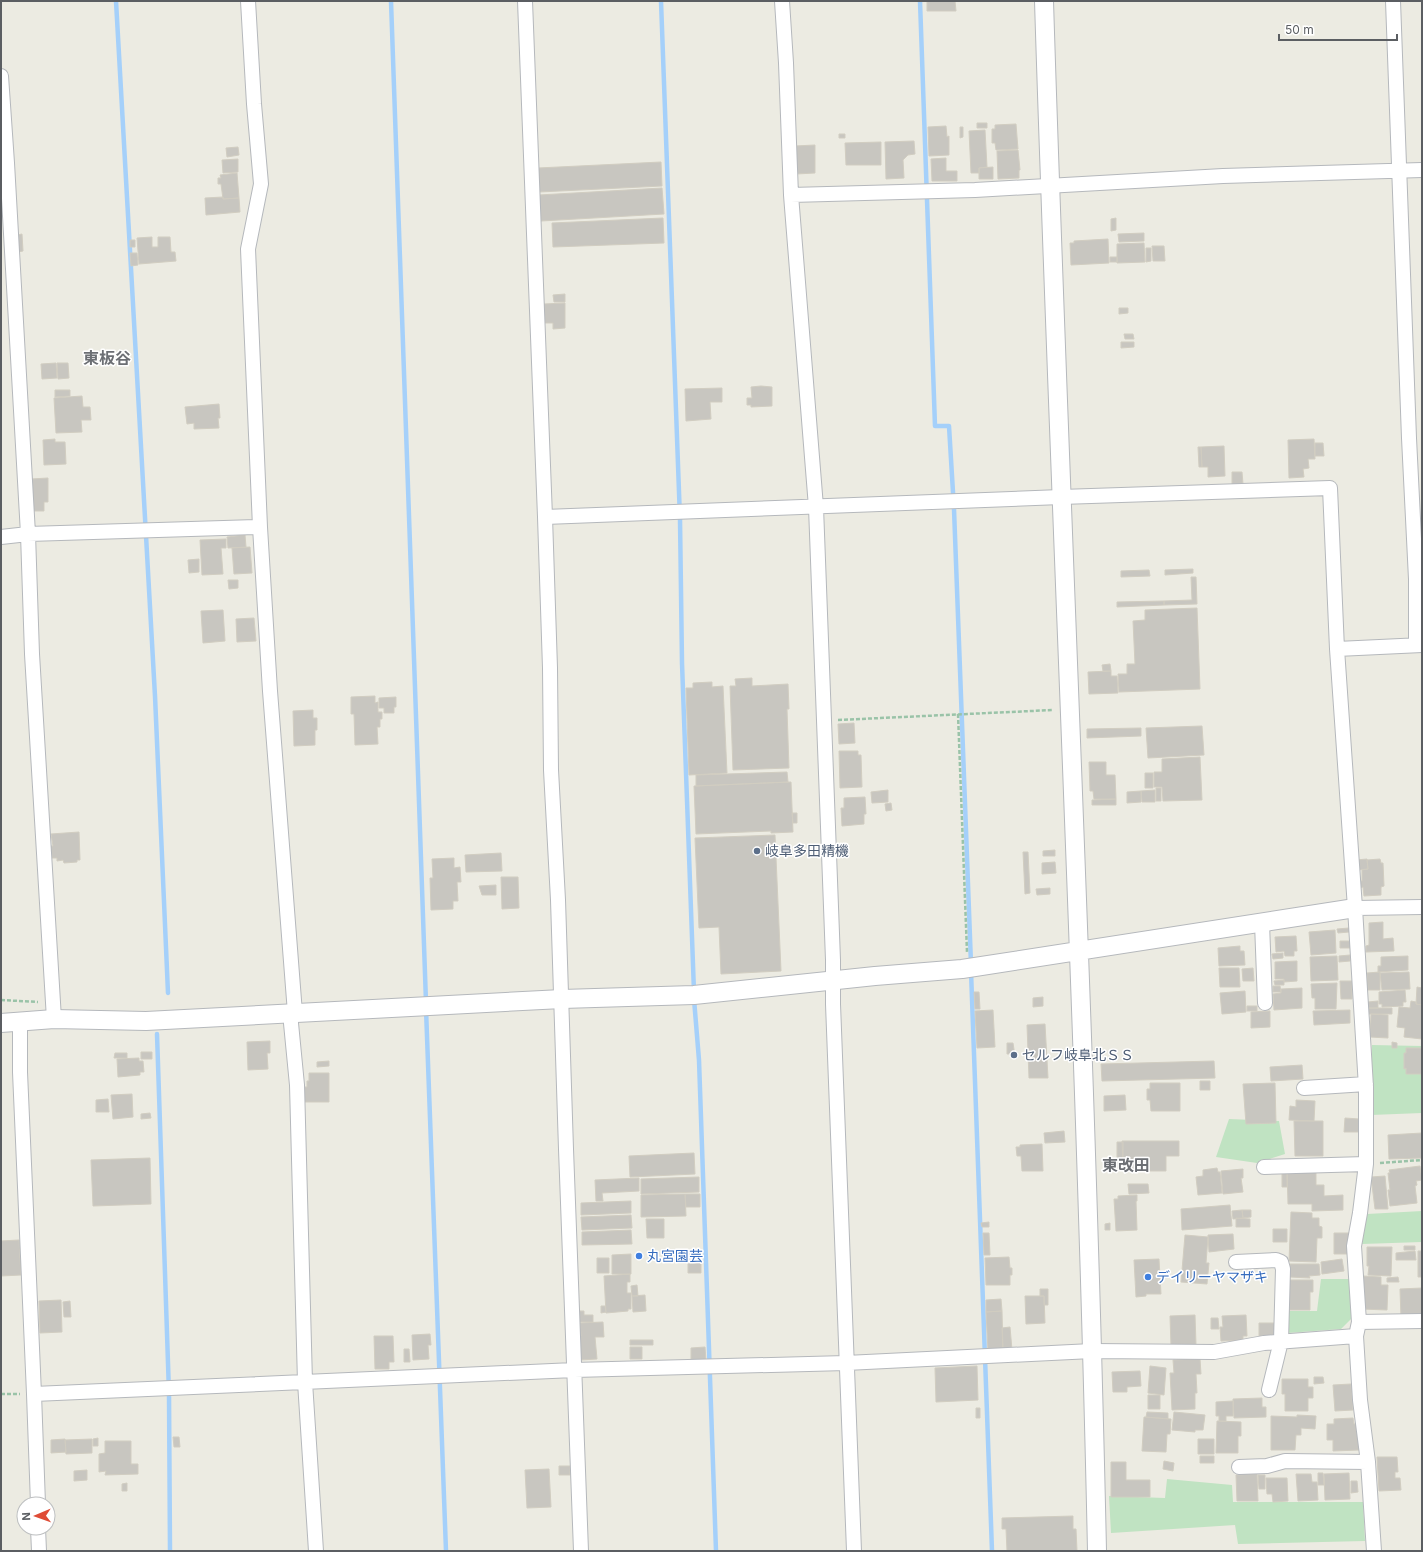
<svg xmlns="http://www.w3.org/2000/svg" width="1423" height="1552" font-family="Inter,'Noto Sans JP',sans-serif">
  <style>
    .green { fill: #c0e3c2 }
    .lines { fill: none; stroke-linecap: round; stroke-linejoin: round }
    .stream { stroke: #a5d0fa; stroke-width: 4.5 }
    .building { fill: #c8c6c0; stroke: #d1cdc1 }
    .minor-casing { stroke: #b5b8bc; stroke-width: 16 }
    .tertiary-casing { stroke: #b5b8bc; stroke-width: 20 }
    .path { stroke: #9ac3a8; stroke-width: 2.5; stroke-dasharray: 4 2; stroke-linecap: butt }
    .minor { stroke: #fff; stroke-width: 14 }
    .tertiary { stroke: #fff; stroke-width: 18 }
    .service-dot { fill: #5c6f8a; stroke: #fff; stroke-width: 1.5 }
    .shop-dot { fill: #3f7fe0; stroke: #fff; stroke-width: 1.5 }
    .labels { text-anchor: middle; stroke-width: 3; stroke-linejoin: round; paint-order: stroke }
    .service-label { font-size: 14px; fill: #4e5e75; stroke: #fff; text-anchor: start }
    .shop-label { font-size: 14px; fill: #366cbe; stroke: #fff; text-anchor: start }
    .quarter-label { font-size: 16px; font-weight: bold; fill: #6c6f74; stroke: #fff }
  </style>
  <rect width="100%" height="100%" fill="#ecebe2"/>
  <path class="green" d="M1372 1045 1422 1046V1113L1371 1115Z
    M1229 1119 1279 1121 1285 1154 1257 1163 1216 1157Z
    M1422 1211V1242L1362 1244 1367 1214Z
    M1321 1279H1352L1353 1317 1341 1329 1287 1333 1286 1311H1317Z
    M1167 1479 1232 1485 1233 1502H1363L1365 1541 1238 1544 1235 1525 1111 1533 1109 1496 1165 1498Z"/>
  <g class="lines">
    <path class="stream" d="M116 1 155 696 168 993
      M391 1 426 1002
      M661 1 680 519 682 663 694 992
      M920 1 935 426H949L954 509 971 964
      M971 971 992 1551
      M694 999 699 1060 716 1551
      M426 1009 446 1551
      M157 1034 169 1393 170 1551"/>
  </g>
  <path class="building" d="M927 1H955L956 11H927Z
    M977 123H987V128H977Z
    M1016 124 1018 149 996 150 995 143H992V129H995V125Z
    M946 126 947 137 949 136V155L929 156 928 127Z
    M960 127H963V137L960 138Z
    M985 130 987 167 979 168V173H971L969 131Z
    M839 134H845V138H839Z
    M914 141 915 154 908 155 903 160 904 178 886 179 885 142Z
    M881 142V165H846L845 143Z
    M815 145V173L796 174 795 146Z
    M238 147 239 155 227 157 226 148Z
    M1018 150 1020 170H1019V178L998 179 997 151Z
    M946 158V171H957V181H932L931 159Z
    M238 159V172L223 173 222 160Z
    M661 162 662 186 539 192 538 168Z
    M993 167V179H979V168Z
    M237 173 239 198 223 199 221 184H218V178H221L220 175Z
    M662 188 664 214 541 221 539 195Z
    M223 197V199L239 198 240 212 206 215 205 198Z
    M663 218 664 243 553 247 552 223Z
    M1116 218V230L1111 231V219Z
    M1144 233V241L1119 242 1118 234Z
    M22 234 23 251 18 252 17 235Z
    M152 237V247H158V237H170L171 252H175L176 261 139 264 137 238Z
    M1108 239 1109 263 1071 265 1070 243H1074V241Z
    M130 240H135V247H130Z
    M1144 243 1145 262 1117 263V244Z
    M1152 246H1164L1165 261H1153Z
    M1146 248H1151V261L1146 262Z
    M130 253H137L138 265 131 266Z
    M1110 257H1117V262H1110Z
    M565 294V302H554L553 295Z
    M565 303V328L553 329V323H545L544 304Z
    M1119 308H1128V313L1119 314Z
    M1124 334H1133L1134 339H1125Z
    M1121 342H1134V347L1121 348Z
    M56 363 57 378 42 379 41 364Z
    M57 363H68L69 378 58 379Z
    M761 386 772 387V406L751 407V405H747V398H752L751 387Z
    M722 388V402H710L711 419 686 421 685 389Z
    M55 390H70V396L55 397Z
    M82 396 83 407H90L91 420H81L82 432 56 433 54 398Z
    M219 404 220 418H218L219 428 194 429V423L187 424 185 407Z
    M55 439V442H65L66 464 44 465 43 440Z
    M1314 439 1315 459H1308L1309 468 1303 469 1304 477 1289 478 1288 440Z
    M1315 443H1323L1324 456H1315Z
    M1224 446 1225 476 1208 477V467H1202L1201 447Z
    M1198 447H1201L1202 467H1199Z
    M1232 472H1242L1243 484 1232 485Z
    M48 478V502H44V511H32L31 479Z
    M245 535 246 547 228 548 227 537Z
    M226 539V548H221L223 574 202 575 200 540Z
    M250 547 252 573 234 574 232 548Z
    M199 559V572L189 573 188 560Z
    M1193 569V573L1165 575V570Z
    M1149 570 1150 576 1121 577V571Z
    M1191 577H1196L1197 604 1164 605V601L1192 600Z
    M228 580H238V588L229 589Z
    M1164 601V605L1117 607V602Z
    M1197 608 1200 689 1119 692 1118 674H1127V664H1135L1133 621 1145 620V610Z
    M223 610 225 641 203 643 201 611Z
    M254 618 256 641 237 642 236 619Z
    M1110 664 1111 671H1103L1102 665Z
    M1111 671V676H1117L1118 693 1089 694 1088 672Z
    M752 678V686L788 684 789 709H787L789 768 733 770 730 686H736L735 679Z
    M712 682V687L723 686 727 773 689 775 686 688H693V683Z
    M375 696V703L378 702V712H382V719H380V727H377L378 744 355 745 354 714H351V697Z
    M396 697V707H394V713H384V708H379V698Z
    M313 710V718H317V730H315V745L294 746 293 711Z
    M854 723 855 743 839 744 838 724Z
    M1202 726 1204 755 1148 758 1146 728Z
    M1141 728V736L1087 738V729Z
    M839 751H858V755H861L862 787 840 788Z
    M1200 757 1202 800 1163 801 1162 787H1154V772H1162V759Z
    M1089 762H1106V775H1115L1116 799H1094L1093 791H1090Z
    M787 772 788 782 696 786V775Z
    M1145 773H1153V788H1145Z
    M791 782 793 832 771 833V831L696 834 694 786Z
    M1156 788H1161V801H1156Z
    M888 790V802L872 803 871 792Z
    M1155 790V802H1142L1141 791Z
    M1141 791V802L1127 803V792Z
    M865 797 866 814H864V824L842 826 841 808H844V798Z
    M1116 799V805H1092V800Z
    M891 803 892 810 886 811 885 804Z
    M792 813H797V823H793Z
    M79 832 80 860H77V862L64 863 63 860 57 861V858H52L51 846H53L51 834Z
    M775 835 781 971 721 974 719 927 699 928 695 838Z
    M1055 850V856H1043V851Z
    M1023 852H1028L1030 893 1025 894Z
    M501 853 502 871 466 872 465 855Z
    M454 858V868L460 867 461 882H457L458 901H453V909L431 910 430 878H433L432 859Z
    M1367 859 1368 869 1357 870 1356 860Z
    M1380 859 1381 863H1383L1384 886 1381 887V895L1364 896 1363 887 1358 888V881H1362V870L1368 869 1367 860Z
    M1055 862 1056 873 1042 874V863Z
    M501 877H518L519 908 502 909Z
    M496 885V895H482L479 886Z
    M1050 888V894L1037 895 1036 889Z
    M1383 922V939L1393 938 1394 951 1366 952V946L1369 945V923Z
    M1349 928V932L1338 933 1337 929Z
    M1335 930 1336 953 1311 955 1309 932Z
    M1296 936 1297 951H1294V956H1285L1284 951 1276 952 1275 937Z
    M1340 941H1350V948H1340Z
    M1240 946V951H1244L1245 965 1219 966 1218 948Z
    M1283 953V958L1273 959 1272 954Z
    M1350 955V961L1339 962V956Z
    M1337 956 1338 980 1311 981 1310 957Z
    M1408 956V970L1378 972V966H1381V957Z
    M1297 961V981L1284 982V979H1275V962Z
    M1219 968H1239L1240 987H1220Z
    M1253 968 1254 981H1243L1242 969Z
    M1380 972V990H1368L1367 973Z
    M1409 972 1410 989 1382 990 1380 973Z
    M1284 980V985H1275L1274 981Z
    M1340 981H1352V999H1341Z
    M1337 983 1336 1009H1315V998H1312L1311 984Z
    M1273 986H1280L1281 992H1273Z
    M1417 987 1422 988V1005L1416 1004Z
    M1302 988V1008L1274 1010 1273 994 1281 993V989Z
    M1405 990 1406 1002H1403V1006L1382 1007V1004H1379V992Z
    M1245 991 1246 1012 1222 1014 1220 993Z
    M974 992H979L980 1009H975Z
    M1043 997V1006L1033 1007V998Z
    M1378 1001V1008H1368V1002Z
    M1411 1001 1416 1002V1004L1422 1005V1039L1404 1037 1405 1028 1397 1027 1399 1007 1410 1008Z
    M1247 1006H1257V1011H1247Z
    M1366 1008H1392V1014H1367Z
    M993 1010 995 1047 977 1048 975 1011Z
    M1350 1010V1023L1314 1025 1313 1011Z
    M1270 1011V1027L1251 1028V1012Z
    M1371 1014 1388 1015V1038L1370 1037Z
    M1045 1024 1048 1078H1029L1027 1025Z
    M270 1041V1053H267L268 1069 248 1070 247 1042Z
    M1392 1042 1397 1043V1048H1392Z
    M1007 1043H1013L1015 1056H1010V1054H1007Z
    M1406 1048H1422V1074H1406V1068L1404 1069V1053H1406Z
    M141 1052H152V1059H141Z
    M115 1053H127V1058H114Z
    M139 1058V1061H143L144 1072H140V1075L118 1077 117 1059Z
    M329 1061V1066L317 1067V1062Z
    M1214 1061 1215 1078 1102 1081 1101 1064Z
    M1302 1065 1303 1079 1271 1081 1270 1067Z
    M309 1073H329V1102H299V1087H307V1081H309Z
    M1200 1081H1210V1090H1200Z
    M1150 1083H1180V1111H1151L1150 1100H1147V1089H1150Z
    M1275 1083 1276 1123 1246 1124 1243 1084Z
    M132 1094 133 1117 113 1119 111 1095Z
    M1125 1095 1126 1110 1104 1111V1096Z
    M108 1099 109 1112H96V1100Z
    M1296 1100 1315 1101 1314 1121 1289 1120 1290 1106 1296 1107Z
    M150 1113 151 1118 141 1119V1114Z
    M1345 1118 1359 1119V1132H1344Z
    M1294 1121H1323V1156H1295Z
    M1064 1131 1065 1142 1045 1143 1044 1133Z
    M1422 1133V1158L1389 1159 1388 1135Z
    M1122 1141H1179V1156H1166V1171H1123Z
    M1117 1142H1123V1170H1117Z
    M1042 1144 1043 1171H1022L1021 1156H1017L1016 1147H1020V1145Z
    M694 1153 695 1174 630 1177 629 1156Z
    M150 1158 151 1204 93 1206 91 1160Z
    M1420 1166 1422 1180 1416 1181 1417 1185 1415 1186 1417 1203 1390 1206 1388 1190H1390L1388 1173H1390L1389 1170Z
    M1217 1168 1218 1172H1220L1222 1193 1198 1195 1196 1177 1203 1176V1170Z
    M1243 1169V1178H1241L1243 1192 1223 1194 1221 1171Z
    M1282 1170H1287V1187H1282Z
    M1287 1170H1316V1185H1324V1196L1343 1195V1210L1312 1211V1204H1288Z
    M1385 1176 1388 1209H1375L1371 1177Z
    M699 1177V1192L641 1194V1179Z
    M639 1178V1191L602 1193 603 1201H596L595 1180Z
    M1128 1184H1148L1149 1193 1129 1194Z
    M685 1194H700V1207H686Z
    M685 1194 686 1216 641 1217V1195Z
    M1137 1195V1201H1136L1137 1230 1116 1231 1114 1199H1118V1196Z
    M631 1201V1213L581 1215V1203Z
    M1230 1205 1232 1226 1182 1230 1181 1209Z
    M1242 1210H1251V1217L1243 1218Z
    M1242 1210 1243 1218 1233 1219 1232 1211Z
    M1291 1212 1312 1213V1218H1319V1226L1322 1227V1238H1317L1316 1262 1289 1261Z
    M631 1215 632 1228 582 1230 581 1217Z
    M1236 1218 1250 1219V1227H1236Z
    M646 1219H664V1238H647Z
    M989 1222V1227H982L981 1223Z
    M1110 1223V1230H1105V1224Z
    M1273 1229H1287V1242H1273Z
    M631 1230 632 1244 582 1245V1232Z
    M983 1233H989L990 1255H984Z
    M1334 1233H1350V1254H1334Z
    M1233 1234 1234 1249 1209 1252 1208 1235Z
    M1185 1235 1208 1237 1206 1263H1209L1207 1284 1181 1282Z
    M19 1240 21 1275 1 1276V1241Z
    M1404 1246H1415V1250H1404Z
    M1367 1247H1392L1391 1276 1368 1275 1369 1266H1367Z
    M1415 1251 1416 1260H1396V1253Z
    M1418 1251H1422V1277H1418Z
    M631 1254V1274H612V1255Z
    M1009 1257 1010 1268H1012V1275H1010V1285H986L985 1258Z
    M597 1258H609V1273H597Z
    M1159 1259 1161 1294H1146V1296L1136 1297 1134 1260Z
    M1342 1259 1344 1271 1322 1274 1321 1262Z
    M701 1260V1273H688V1261Z
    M1290 1264H1319L1320 1275 1309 1276 1310 1278 1290 1277Z
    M630 1274V1282H627V1293H631V1309H628V1311L606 1313 604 1276Z
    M1363 1276 1381 1277V1285H1388L1387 1310 1362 1309Z
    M1398 1277 1399 1282H1387V1278Z
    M1289 1280H1313V1292H1310V1310H1288Z
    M637 1285 638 1296H632L631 1286Z
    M1422 1288V1317L1401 1318 1400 1289Z
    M1040 1289H1048V1305H1044V1296H1040Z
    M645 1295 646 1311 633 1312 632 1296Z
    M1025 1296H1044L1045 1323 1026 1324Z
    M1001 1299 1002 1311 986 1312V1300Z
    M61 1300 62 1332 40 1333 39 1301Z
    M70 1301 71 1317H64L63 1302Z
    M601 1306H605L606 1312 601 1313Z
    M579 1311H584V1315H593V1322H579Z
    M1002 1311 1003 1351H988L986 1312Z
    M1195 1315 1196 1345 1171 1346 1170 1316Z
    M1246 1315 1247 1336H1243V1340L1221 1341 1220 1327H1223L1222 1316Z
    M1211 1318H1218L1219 1329H1211Z
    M603 1322 604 1337H595L597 1359 580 1360 579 1336H581L580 1323Z
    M1259 1323H1276V1336H1259Z
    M1010 1327 1012 1350 1003 1351 1002 1328Z
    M430 1334 431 1345H428L429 1359 413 1360 412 1335Z
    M374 1336H393L394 1362H389V1369H375Z
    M630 1340H653V1345H630Z
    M630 1347H642V1359H630Z
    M705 1347 706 1360 691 1361V1348Z
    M404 1349H409L410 1362H404Z
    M1200 1359 1201 1374H1196L1197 1393H1195V1409L1172 1410 1170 1373H1174L1173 1360Z
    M977 1366 978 1400 936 1402 935 1368Z
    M1150 1366 1166 1368 1164 1395 1148 1393Z
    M1140 1371 1141 1386 1127 1387V1392H1113L1112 1372Z
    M1314 1377H1323L1324 1383 1314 1384Z
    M1282 1379H1308V1387H1313V1398H1308V1411H1285V1394H1282Z
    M1351 1384 1353 1410 1335 1411 1333 1385Z
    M1148 1395H1160V1409H1148Z
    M1262 1398V1407H1266V1417L1234 1418 1233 1399Z
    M1233 1401V1416H1226V1421H1219V1416H1216V1402Z
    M976 1408H980V1418H976Z
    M1147 1412 1168 1413V1419L1146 1417Z
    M1174 1412 1205 1415 1203 1430H1195V1432L1172 1430Z
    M1297 1415 1316 1416 1315 1429 1301 1428V1435H1296L1295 1450H1271V1416L1297 1417Z
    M1144 1417 1171 1419 1170 1434H1167L1166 1452 1142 1451Z
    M1353 1418 1354 1424H1359V1450L1333 1451V1440H1327V1424H1334V1419Z
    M1217 1421 1241 1422V1436H1238V1453H1216Z
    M173 1437H179L180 1447H174Z
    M98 1438V1446H93V1439Z
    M65 1439 66 1452 51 1453V1440Z
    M92 1439V1453L66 1454 65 1440Z
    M1198 1439H1214V1454H1198Z
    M105 1441H131V1464H138V1474L105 1475 106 1471 99 1472V1454L105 1453Z
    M1200 1456H1214V1463H1200Z
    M1377 1457H1397L1398 1472H1395V1478H1400L1401 1490 1379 1491Z
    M1164 1461 1174 1463 1173 1471 1163 1469Z
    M1111 1462H1126V1480H1150V1497H1111Z
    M559 1466H570V1475H559Z
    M549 1469 551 1507 527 1508 525 1470Z
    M87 1470V1480L74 1481V1471Z
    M1318 1473H1323L1324 1485H1318Z
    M1349 1473 1350 1499 1325 1500 1324 1474Z
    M1257 1474 1258 1501H1237L1236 1475Z
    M1296 1474H1311L1312 1482H1317L1318 1500 1298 1501Z
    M1258 1475H1265V1489H1259Z
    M1266 1478H1287L1288 1501 1273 1502 1272 1494H1267Z
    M1351 1481H1357L1358 1492 1351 1493Z
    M127 1483V1491H122V1484Z
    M1073 1516V1529H1076L1077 1551H1007L1006 1529H1002V1518Z"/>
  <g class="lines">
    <g class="minor-casing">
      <path id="minor" d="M248 1 254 104 261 184 248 249 260 527 270 691 295 1013
        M525 1 545 517 550 668 551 770 558 900 566 1149 581 1551
        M782 1 786 63 791 195 816 507 833 960V1004L854 1551
        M1393 1 1409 438 1416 579V645
        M1 76 7 163 28 534 32 654 54 1019
        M791 195 975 190 1223 176 1422 170
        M545 517 1061 497 1330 488 1337 649 1355 908 1366 1087V1164L1360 1213 1354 1246 1359 1322 1356 1336 1360 1400 1368 1462 1374 1551
        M1 537 28 534 260 527
        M1337 649 1422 645
        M1355 908 1422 907
        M1262 923 1265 1003
        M290 1013 297 1085 305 1382 316 1551
        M20 1022V1072L34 1394 38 1504
        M1304 1088 1366 1084
        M1264 1167 1366 1164
        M1236 1262 1276 1260 1281 1262 1283 1269 1281 1341 1269 1390
        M1359 1322 1422 1321
        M34 1394 574 1370 846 1363 1092 1351 1214 1352 1264 1343 1356 1336
        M1239 1467 1267 1466 1285 1461 1368 1462
        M38 1528 39 1551"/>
    </g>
    <g class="tertiary-casing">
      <path id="tertiary" d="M1044 1C1060 518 1086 1034 1097 1551
        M1 1023 54 1019 146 1021 562 999 694 995 875 976 962 969 1355 908"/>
    </g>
    <path class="path" d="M958 714 967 952
      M838 720 1053 710
      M1 1000 38 1002
      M1380 1163 1422 1160
      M1 1394H20"/>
    <use href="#minor" class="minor"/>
    <use href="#tertiary" class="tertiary"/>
  </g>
  <g class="service-dot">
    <circle cx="757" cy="851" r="4"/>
    <circle cx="1014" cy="1055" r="4"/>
  </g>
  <g class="shop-dot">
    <circle cx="639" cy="1256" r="4"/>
    <circle cx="1148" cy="1277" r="4"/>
  </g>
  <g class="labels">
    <g class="service-label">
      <text x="765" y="856">岐阜多田精機</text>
      <text x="1022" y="1060">セルフ岐阜北ＳＳ</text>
    </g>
    <g class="shop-label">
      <text x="647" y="1261">丸宮園芸</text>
      <text x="1156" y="1282">デイリーヤマザキ</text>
    </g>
    <g class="quarter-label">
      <text x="107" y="364">東板谷</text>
      <text x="1126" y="1171">東改田</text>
    </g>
  </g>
  <rect width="1423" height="1552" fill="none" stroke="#5b5e62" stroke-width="4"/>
  <g transform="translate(36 1516) rotate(268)"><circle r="19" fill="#ffffff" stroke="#bdbfc0"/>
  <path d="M0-3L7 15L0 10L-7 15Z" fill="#df4c36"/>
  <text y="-6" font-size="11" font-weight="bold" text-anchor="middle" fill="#5b5e62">N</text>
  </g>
  <path d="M1279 34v6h118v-6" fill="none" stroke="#5b5e62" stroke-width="2"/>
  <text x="1285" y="34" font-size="12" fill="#5b5e62" stroke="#ffffff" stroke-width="3" paint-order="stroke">50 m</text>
</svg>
